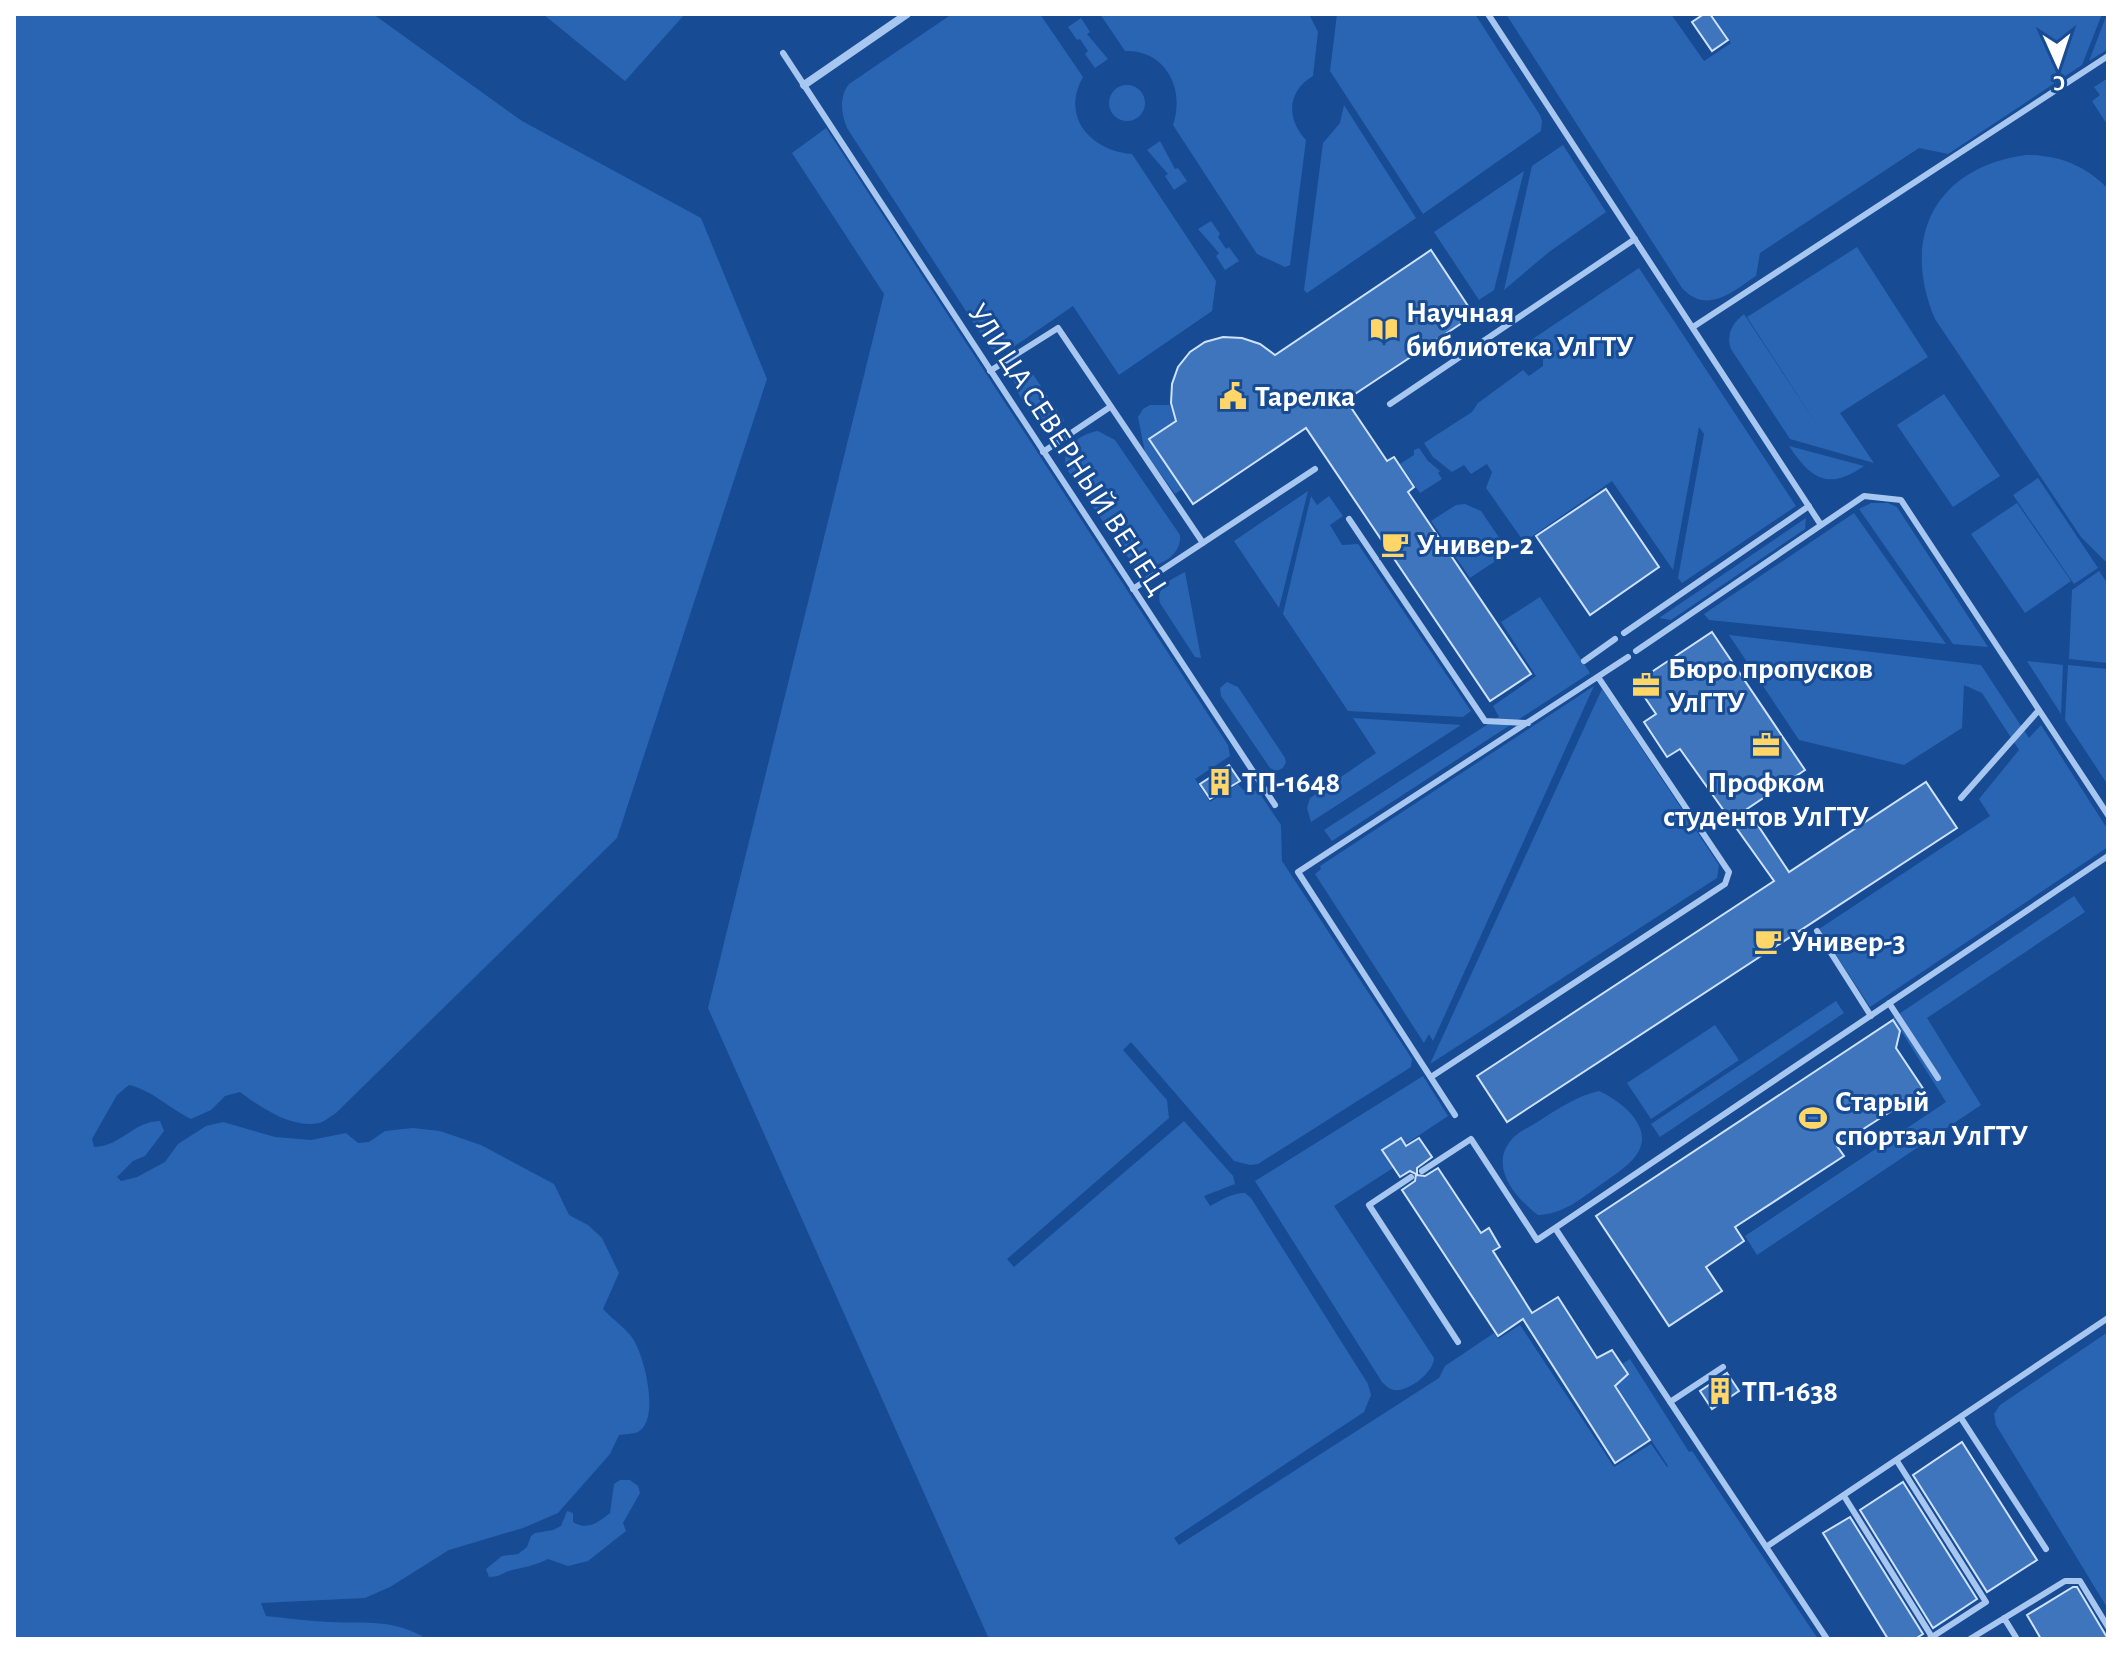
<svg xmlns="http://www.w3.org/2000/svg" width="2122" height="1653" font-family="'Alegreya Sans',sans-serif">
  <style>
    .green { fill: #2a65b3 }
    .building { fill: #3f75bc; stroke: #cee2fc; stroke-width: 2 }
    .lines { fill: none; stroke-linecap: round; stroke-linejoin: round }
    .lane { stroke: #a7c7f1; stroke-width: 6 }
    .street { stroke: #a7c7f1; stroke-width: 8 }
    .labels { text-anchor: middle; stroke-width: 6; stroke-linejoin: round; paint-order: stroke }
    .poi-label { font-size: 30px; font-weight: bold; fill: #fff; stroke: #174b94; text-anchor: start }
    .street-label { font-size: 30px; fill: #fff; stroke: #174b94 }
  </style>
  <rect width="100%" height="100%" fill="#174b94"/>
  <path class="green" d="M14 14H373L522 121 701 218 767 379 617 838 336 1113C331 1116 324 1122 319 1123 292 1129 260 1107 240 1092L225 1096 211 1110 191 1119C170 1109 152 1090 129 1085L117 1095 92 1139 94 1147C122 1146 132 1122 160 1121L164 1131 145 1156 133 1161 117 1177 121 1181 137 1177 165 1162 178 1144 206 1126 223 1122 275 1137 311 1140 346 1133 358 1143 369 1142 385 1131 413 1128 440 1131 481 1145 554 1184 569 1215 588 1225 602 1238 619 1273 603 1309C612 1319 623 1326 631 1336 644 1352 661 1420 638 1432 633 1434 624 1434 619 1435L610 1454 558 1513 523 1528 449 1550 390 1587 365 1598 261 1603 266 1616C287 1618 308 1621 329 1622 369 1624 391 1618 427 1639H14Z
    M543 14H685L625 81Z
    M952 14H1040L1083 77C1060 118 1092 151 1132 154L1216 281 1212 311 1119 375 1073 306 1009 350 999 351 990 348 847 128C841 113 839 97 849 84Z
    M1100 14H1309L1318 32 1313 76C1287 91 1286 119 1306 140L1290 265 1285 267 1257 254 1173 125C1185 90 1167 50 1125 51Z
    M1337 14H1475L1540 115 1542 121 1541 131 1423 214 1330 71Z
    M1506 14H1671L1704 61 1731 43 1712 14H2102L2082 65 1948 154 1919 148 1760 253 1756 276C1732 292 1707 315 1682 288Z
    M2107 14 2108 49 2089 61Z
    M1081 18 1090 32 1087 34 1108 59 1095 68 1085 54 1088 51 1080 39 1077 40 1068 27Z
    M2108 78V126L2092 101 2100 95 2094 87Z
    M1109 103a18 18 0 1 1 36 0a18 18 0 1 1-36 0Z
    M1344 105 1416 218 1307 293 1304 290 1323 143 1340 123Z
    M826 128 1228 745 1230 756 1195 779 1210 802 1238 784 1243 790 1258 791 1281 825 1282 861 1412 1059 1411 1067 1258 1164 1250 1165 1234 1161 1131 1042 1123 1050 1167 1100 1169 1118 1007 1259 1014 1267 1184 1121 1233 1176 1235 1184 1204 1196 1210 1206C1222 1200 1231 1193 1245 1193L1251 1198 1368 1384 1371 1395 1364 1412 1174 1538 1179 1545 1439 1378 1445 1366 1494 1333 1498 1339 1520 1325 1614 1467 1651 1444 1667 1467 1668 1466 1608 1373 1630 1359 1689 1452 1692 1451 1818 1639H989L708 1008 884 294 792 153Z
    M1160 141 1175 169 1178 168 1187 181 1174 190 1165 176 1168 174 1147 150Z
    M1563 145 1606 212 1549 252 1504 290 1532 166Z
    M2026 155C2058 155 2085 165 2108 189V564L2081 537 1935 319C1900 237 1936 167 2026 155Z
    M1524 171 1494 290 1479 300 1434 232Z
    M1211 221 1220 234 1218 237 1226 249 1229 247 1239 261 1225 270 1216 256 1219 253 1198 229Z
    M1857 247 1928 357 1840 413 1874 463 1790 439 1731 349C1726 335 1732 323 1744 314L1819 428 1747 317Z
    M1639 268 1796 506 1682 583 1678 578 1704 434 1699 427 1673 570 1612 481 1524 542 1486 488 1492 472 1487 464 1471 474 1464 465 1452 472 1433 457 1424 443 1472 412 1478 403 1523 370 1529 376 1543 366V359L1536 350 1521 359 1516 350Z
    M1021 370 1032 373 1064 420 1061 430 1053 434C1039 430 1014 392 1014 379Z
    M1944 394 2000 476 1953 507 1897 425Z
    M1150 405H1170L1175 421 1149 439 1182 489 1175 494 1145 452 1138 417 1143 409Z
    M1098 431 1115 440 1180 535C1182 558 1155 568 1136 569L1066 468C1061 448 1079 434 1098 431Z
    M1789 446 1864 466C1828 491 1811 479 1789 446Z
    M1419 448 1428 461 1440 471 1438 473 1442 479 1420 493 1400 464 1414 455V450Z
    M2038 478 2098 568 2074 584 2013 495Z
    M1308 491 1279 608 1234 541Z
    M1311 496 1317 505 1329 496 1343 516 1330 525 1342 545 1358 544 1471 711 1463 717 1348 711 1283 614Z
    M1871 503H1888L1897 507 1988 647 1953 644 1859 509Z
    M2017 503 2071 581 2025 613 1971 534Z
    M1465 504 1481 511 1509 552 1470 578 1431 521 1456 505Z
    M1854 513 1946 644 1709 620 1704 614Z
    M1806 518 1805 529 1671 620 1659 618Z
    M2099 571 2108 584V663L2069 659 2072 590Z
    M1185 572 1201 658 1195 657 1160 603C1156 585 1171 580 1185 572Z
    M1540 597 1590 673 1332 841 1324 830 1499 717 1493 706 1536 676 1501 622Z
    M1729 635 1981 665 2029 738 2041 725 2108 830V847L1870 1007 1819 929 1990 816 1979 799 2019 750 1982 693 1964 685 1962 728 1904 765 1799 740Z
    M2027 661 2063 665 2061 714Z
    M2068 665 2108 669V785L2065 720Z
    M1227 682 1238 687 1285 758 1286 762 1283 768 1276 771 1270 768 1221 696 1220 688Z
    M1594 686 1433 1041 1429 1034 1424 1043 1315 874 1321 869 1320 866Z
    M1602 689 1719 865 1717 878 1430 1064Z
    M1353 718 1461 725 1311 822 1307 808 1310 798 1376 753Z
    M2074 896 2085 912 1927 1018 1981 1105 1757 1255 1745 1236 1946 1102 1893 1018Z
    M1836 1001 1844 1013 1660 1137 1651 1124Z
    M1715 1025 1739 1060 1651 1119 1627 1083Z
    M1423 1076 1448 1116 1406 1144 1400 1137 1381 1150 1393 1168 1334 1206 1434 1358C1434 1372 1409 1392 1394 1390 1389 1389 1386 1386 1382 1382L1255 1181Z
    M1599 1091C1623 1102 1658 1130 1634 1158 1625 1169 1611 1177 1599 1186 1579 1200 1563 1214 1538 1215 1514 1197 1486 1163 1515 1136 1523 1129 1534 1125 1542 1119 1561 1107 1577 1096 1599 1091Z
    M2108 1332V1609L1996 1425 1994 1414 2000 1405Z
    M620 1480H630L638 1486 640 1493 623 1523 626 1531 588 1561 568 1566 548 1559C535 1566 523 1567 509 1571 501 1574 498 1577 489 1577L486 1569 502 1556 518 1554 527 1547 531 1536 535 1533 553 1530 561 1526 567 1511 573 1513V1522C587 1531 599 1522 610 1513L614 1484Z"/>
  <path class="building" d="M1704 14H1710L1728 40 1712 51 1692 22Z
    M1431 250 1474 315 1346 400 1387 461 1394 457 1414 487 1408 492 1531 674 1490 701 1306 428 1193 504 1149 439 1176 421 1171 403 1172 384 1178 367 1190 352 1205 342 1223 337 1242 338 1260 344 1275 355Z
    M1606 489 1659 567 1590 615 1536 536Z
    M1712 632 1805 770 1747 809 1789 872 1926 782 1957 828 1507 1122 1477 1076 1774 881 1680 749 1667 757 1644 722 1656 714 1635 683Z
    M1229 765 1240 781 1210 799 1200 784Z
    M1893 1020 1900 1031 1896 1048 1924 1090 1837 1146 1844 1156 1735 1227 1744 1241 1706 1267 1722 1291 1669 1326 1596 1216Z
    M1401 1138 1406 1146 1419 1138 1432 1157 1417 1168V1175L1425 1176 1438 1168 1481 1233 1489 1228 1500 1247 1493 1251 1532 1313 1558 1297 1597 1358 1612 1350 1628 1374 1615 1386 1650 1440 1615 1463 1523 1319 1498 1336 1402 1190 1415 1181 1416 1174 1410 1171 1400 1177 1382 1150Z
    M1727 1373 1739 1391 1712 1409 1700 1391Z
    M1962 1442 2037 1560 1987 1592 1913 1475Z
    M1903 1482 1977 1599 1933 1628 1860 1510Z
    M1850 1517 1923 1634 1915 1639H1888L1823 1533Z
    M2073 1587H2077L2108 1639H2041L2027 1615Z"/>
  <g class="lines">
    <path class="lane" d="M1488 14 1821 525
      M783 53 1275 805
      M1693 327 2108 56
      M990 371 1058 328 1203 543
      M1390 404 1635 239
      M1043 452 1110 407
      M1349 519 1485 721 1528 723
      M1133 589 1315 469
      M1624 633 1809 506
      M1636 651 1864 496 1901 500 2108 815
      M1584 661 1615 639
      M1961 798 2039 710
      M1817 931 1871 1016
      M1889 1003 1938 1078
      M1431 1077 1725 884 1729 872 1598 677
      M1455 1115 1298 872 1628 657
      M1422 1171 1471 1139 1537 1240 1555 1228 1827 1639
      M1411 1177 1369 1205 1458 1342
      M1555 1228 2108 856
      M1670 1402 1723 1367
      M1961 1418 2046 1549
      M1897 1461 1986 1602 1929 1639
      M1844 1496 1932 1637
      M1766 1547 2108 1318
      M2004 1618 2017 1639
      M1970 1639 2065 1581H2080L2108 1627"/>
    <path class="street" d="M804 85 907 14"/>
  </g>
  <defs>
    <g id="library-bare" transform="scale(2.16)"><path d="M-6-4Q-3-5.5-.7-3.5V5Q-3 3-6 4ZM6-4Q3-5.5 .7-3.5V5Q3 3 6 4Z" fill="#ffd667" stroke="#174b94" stroke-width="2.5" paint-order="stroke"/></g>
    <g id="civic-bare" transform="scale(2.16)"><path d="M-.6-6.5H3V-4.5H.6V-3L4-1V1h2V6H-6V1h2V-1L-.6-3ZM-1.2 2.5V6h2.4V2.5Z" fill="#ffd667" stroke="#174b94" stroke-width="2.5" paint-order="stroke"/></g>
    <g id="cafe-bare" transform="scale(2.16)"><path d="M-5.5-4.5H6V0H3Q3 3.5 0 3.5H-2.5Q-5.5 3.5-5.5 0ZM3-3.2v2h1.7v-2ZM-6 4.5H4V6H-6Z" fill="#ffd667" stroke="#174b94" stroke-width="2.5" paint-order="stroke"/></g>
    <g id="office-bare" transform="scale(2.16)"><path d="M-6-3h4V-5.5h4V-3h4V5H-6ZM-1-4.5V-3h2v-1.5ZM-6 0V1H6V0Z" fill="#ffd667" stroke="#174b94" stroke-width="2.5" paint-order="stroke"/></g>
    <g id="building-bare" transform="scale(2.16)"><path d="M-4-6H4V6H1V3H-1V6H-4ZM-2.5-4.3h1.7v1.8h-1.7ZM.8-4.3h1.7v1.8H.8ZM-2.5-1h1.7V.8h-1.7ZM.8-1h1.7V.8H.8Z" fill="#ffd667" stroke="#174b94" stroke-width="2.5" paint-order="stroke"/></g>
    <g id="stadium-bare" transform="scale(2.16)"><path d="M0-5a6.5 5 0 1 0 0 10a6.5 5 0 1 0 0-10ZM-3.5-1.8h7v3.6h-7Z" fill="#ffd667" stroke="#174b94" stroke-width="2.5" paint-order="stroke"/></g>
  </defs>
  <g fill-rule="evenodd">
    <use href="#library-bare" x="1384" y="329"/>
    <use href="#civic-bare" x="1233" y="396"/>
    <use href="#cafe-bare" x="1395" y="544"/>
    <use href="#office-bare" x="1646" y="685"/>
    <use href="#office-bare" x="1766" y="745"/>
    <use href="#building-bare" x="1220" y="782"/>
    <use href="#cafe-bare" x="1768" y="941"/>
    <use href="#stadium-bare" x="1813" y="1118"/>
    <use href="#building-bare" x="1720" y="1391"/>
  </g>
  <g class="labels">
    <g class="poi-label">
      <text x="1406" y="322">Научная<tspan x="1406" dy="34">библиотека УлГТУ</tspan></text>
      <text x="1255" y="406">Тарелка</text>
      <text x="1417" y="554">Универ-2</text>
      <text x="1668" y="678">Бюро пропусков<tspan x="1668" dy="34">УлГТУ</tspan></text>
      <text x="1242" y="792">ТП-1648</text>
      <text x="1766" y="792" text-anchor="middle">Профком<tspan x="1766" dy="34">студентов УлГТУ</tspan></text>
      <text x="1790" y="951">Универ-3</text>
      <text x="1835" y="1111">Старый<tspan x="1835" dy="34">спортзал УлГТУ</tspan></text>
      <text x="1742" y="1401">ТП-1638</text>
    </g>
    <g class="street-label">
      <text transform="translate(1068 449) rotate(57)" y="10">УЛИЦА СЕВЕРНЫЙ ВЕНЕЦ</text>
    </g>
  </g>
  <rect width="2122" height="1653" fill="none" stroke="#ffffff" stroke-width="32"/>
  <g transform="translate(2058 64) rotate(177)" stroke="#174b94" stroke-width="6" paint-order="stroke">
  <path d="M0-6L14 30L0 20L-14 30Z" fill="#ffffff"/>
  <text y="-12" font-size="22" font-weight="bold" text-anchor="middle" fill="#ffffff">С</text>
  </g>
</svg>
